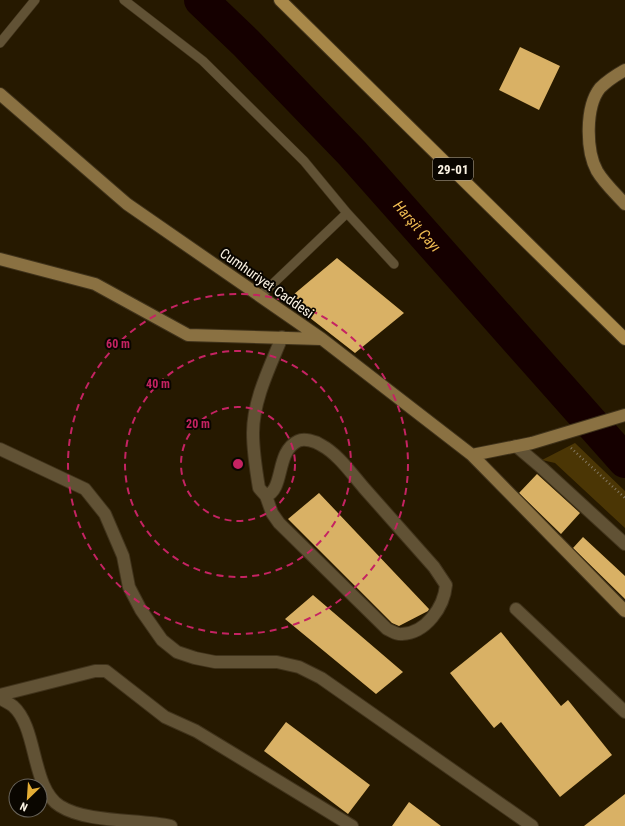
<svg xmlns="http://www.w3.org/2000/svg" width="625" height="826" font-family="'Roboto Condensed',sans-serif">
  <style>
    .green { fill: #4b3605 }
    .lines { fill: none; stroke-linecap: round; stroke-linejoin: round }
    .river { stroke: #150000; stroke-width: 34 }
    .building { fill: #d9b165 }
    .lane-casing { stroke: #40331b; stroke-width: 10 }
    .street-casing { stroke: #40331b; stroke-width: 14 }
    .secondary-casing { stroke: #40331b; stroke-width: 14 }
    .primary-casing { stroke: #40331b; stroke-width: 14 }
    .path { stroke: #837863; stroke-width: 2.5; stroke-dasharray: 1 3; stroke-linecap: butt }
    .lane { stroke: #615235; stroke-width: 9 }
    .street { stroke: #615235; stroke-width: 12 }
    .secondary { stroke: #8a7142; stroke-width: 12 }
    .primary { stroke: #a9894a; stroke-width: 12 }
    .ring { fill: none; stroke: #c52362; stroke-width: 2; stroke-dasharray: 7 5 }
    .labels { text-anchor: middle; stroke-width: 4; stroke-linejoin: round; paint-order: stroke }
    .shield { fill: #0a0600; stroke: #b3ac9f; stroke-width: 1 }
    .shield-label { font-size: 13px; font-weight: bold; fill: #fbf3e3 }
    .street-label { font-size: 14px; fill: #fbf3e3; stroke: #0a0600 }
    .water-label { font-size: 15px; font-style: italic; fill: #f0bc52; stroke: #0a0600 }
    .centre { fill: #c52362; stroke: #0a0600; stroke-width: 2 }
    .ring-label { font-size: 12px; text-anchor: middle; font-weight: bold; fill: #c52362; stroke: #0a0600; stroke-width: 4; stroke-linejoin: round; paint-order: stroke }
  </style>
  <rect width="100%" height="100%" fill="#261900"/>
  <path class="green" d="M575 443 625 491V528L555 463 542 460Z"/>
  <g class="lines">
    <path class="river" id="s1" d="M201 0 246 43 352 153 625 461"/>
  </g>
  <path class="building" d="M520 47 560 66 539 110 499 90Z
    M337 258 404 313 355 353 287 300Z
    M537 474 580 513 561 534 519 493Z
    M319 493 429 609 428 611 399 626 392 623 288 519Z
    M583 537 625 576V599L573 548Z
    M313 595 403 672 376 694 285 619Z
    M501 632 561 706 568 700 612 755 560 797 501 722 494 728 450 673Z
    M286 722 370 785 348 814 264 751Z
    M625 794V826H584Z
    M409 802 441 826H392Z"/>
  <g class="lines">
    <g class="lane-casing">
      <path id="lane" d="M124 0 203 61 304 161 347 213 394 264
        M0 43 35 0
        M260 296 347 213"/>
    </g>
    <g class="street-casing">
      <path id="street" d="M516 446 542 468 625 544
        M0 449 85 489 105 514 123 556 129 587 141 610 162 640 177 652 195 658 215 662H277L299 667 321 678 532 826
        M266 496 272 513 279 523 387 629C392 631 397 635 402 634 426 633 444 607 446 585L434 567C411 541 387 514 364 488 351 473 338 454 321 445 315 441 304 438 298 441 275 452 285 489 266 496L259 488C256 470 253 452 253 433 253 400 270 367 282 337
        M516 609 625 712
        M0 695 95 671H106L165 717 196 731 352 826
        M0 698C4 701 9 703 13 706 38 728 31 788 60 806 87 823 139 819 171 826"/>
    </g>
    <g class="secondary-casing">
      <path id="secondary" d="M625 70C616 75 607 81 600 88 585 107 586 151 597 171 604 183 616 194 625 204
        M0 94 127 204 322 339 472 455 532 443 625 415
        M0 259 95 284 188 335 321 339
        M472 455 625 611"/>
    </g>
    <g class="primary-casing">
      <path id="primary" d="M280 0 625 339"/>
    </g>
    <path class="path" d="M571 448 625 498"/>
    <use href="#lane" class="lane"/>
    <use href="#street" class="street"/>
    <use href="#secondary" class="secondary"/>
    <use href="#primary" class="primary"/>
  </g>
  <g class="ring">
    <circle cx="238" cy="464" r="57"/>
    <circle cx="238" cy="464" r="113"/>
    <circle cx="238" cy="464" r="170"/>
  </g>
  <g class="labels">
    <rect class="shield" x="433" y="158" width="40" height="22" rx="3"/>
    <g class="shield-label">
      <text x="453" y="174">29-01</text>
    </g>
    <g class="street-label">
      <text transform="translate(267 283) rotate(35)" y="5">Cumhuriyet Caddesi</text>
    </g>
    <g class="water-label">
      <text dy="5" stroke="none"><textPath href="#s1" startOffset="313">Harşit Çayı</textPath></text>
    </g>
  </g>
  <circle cx="238" cy="464" r="6" class="centre"/>
  <g class="ring-label">
    <text x="118" y="348">60 m</text>
    <text x="158" y="388">40 m</text>
    <text x="198" y="428">20 m</text>
  </g>
  <g transform="translate(28 798) rotate(205)"><circle r="19" fill="#0a0600" stroke="#6a655b"/>
  <path d="M0-3L7 15L0 10L-7 15Z" fill="#e4ad35"/>
  <text y="-6" font-size="11" font-weight="bold" text-anchor="middle" fill="#fbf3e3">N</text>
  </g>
</svg>
